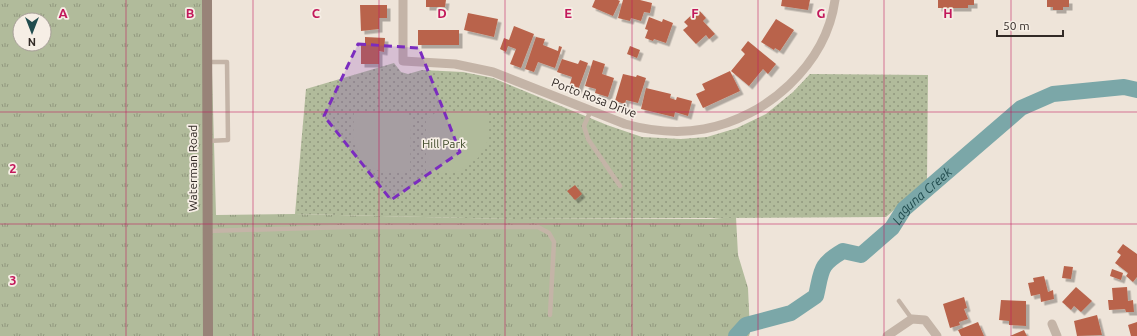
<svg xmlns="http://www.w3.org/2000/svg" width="1137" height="336" font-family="Ubuntu,sans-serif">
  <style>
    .grass { fill: url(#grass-tufts); fill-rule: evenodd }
    .park { fill: url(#park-dots) }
    .garden { fill: #b1bb9b }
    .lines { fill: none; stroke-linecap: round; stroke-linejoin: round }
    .river { stroke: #7ba7a8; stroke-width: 16 }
    .building { fill: #b9644c; filter: url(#shadow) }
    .service { stroke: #c4b4a7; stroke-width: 4.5 }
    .minor { stroke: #c4b4a7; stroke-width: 9 }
    .secondary { stroke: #988378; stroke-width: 10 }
    .marked { fill: #7b2cbf; fill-opacity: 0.2; stroke: #7b2cbf; stroke-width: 3; stroke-dasharray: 8 5; stroke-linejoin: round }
    .grid { fill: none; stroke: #c2185b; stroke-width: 1; stroke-opacity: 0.55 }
    .labels { text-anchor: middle; stroke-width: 3.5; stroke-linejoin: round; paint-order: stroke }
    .street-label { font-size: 12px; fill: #322a26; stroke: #f6eee5 }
    .park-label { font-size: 12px; fill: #424d2d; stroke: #f6eee5 }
    .water-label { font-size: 13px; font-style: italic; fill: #214c4e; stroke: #f6eee5 }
    .grid-label { font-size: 13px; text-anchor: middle; font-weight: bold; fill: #c2185b; stroke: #f6eee5; stroke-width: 3.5; stroke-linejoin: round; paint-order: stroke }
  </style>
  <defs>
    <pattern id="grass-tufts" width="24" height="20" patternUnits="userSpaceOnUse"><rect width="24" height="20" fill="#b1bb9b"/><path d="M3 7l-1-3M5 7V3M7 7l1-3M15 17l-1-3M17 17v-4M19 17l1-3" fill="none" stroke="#91987e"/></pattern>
    <pattern id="park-dots" width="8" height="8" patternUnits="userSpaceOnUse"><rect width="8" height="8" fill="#b1bb9b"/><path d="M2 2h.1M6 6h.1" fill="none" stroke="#91987e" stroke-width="1.8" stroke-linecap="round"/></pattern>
    <filter id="shadow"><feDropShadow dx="3.5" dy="3.5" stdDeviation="0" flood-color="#0004"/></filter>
  </defs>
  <rect width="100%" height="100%" fill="#eee4d9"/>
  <path class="grass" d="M0 0H210L216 215 295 214 514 219H710L736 217 738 255 748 288 750 333 749 336H0ZM20 20H44V44H20Z"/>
  <path class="park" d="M394 63 401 72 408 74 422 70 463 72 493 78 607 125 642 137 681 139 707 137 737 128 766 114 793 92 810 74 928 75 927 181 886 217 514 219 295 214 306 89Z"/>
  <path class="garden" d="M354 112 404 113 411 120 410 172H381L362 162 353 139Z
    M435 113H489V139L478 158 459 171H426V120Z"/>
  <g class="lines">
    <path class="river" id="s1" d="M736 336 746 325 791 313 816 296C822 270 819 265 843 251L861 255 892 228 904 209 1021 108 1053 94 1124 87 1137 90"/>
  </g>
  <path class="building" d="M426 0H446L445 7H426Z
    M595 0H618L620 1 613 16 592 7Z
    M623 0H640L652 3 650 13 644 12 641 21 631 18 630 21 618 18Z
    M782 0H810L808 10 781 6Z
    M938 0H974V5H968V8H938Z
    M1047 0H1069V7H1063V10H1053V7H1047Z
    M360 5H387V18H379V29L361 31Z
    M698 9 706 18 703 21 715 34 709 39 706 35 696 44 683 30 688 26 684 22Z
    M468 13 498 19 494 37 464 30Z
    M649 17 662 22 663 19 673 23 666 43 654 39 653 41 645 38 648 30 645 29Z
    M776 19 794 30 780 51 775 48 774 50 761 42Z
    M514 26 534 34 521 68 510 64 516 49 508 46 506 52 500 49 504 38 509 40Z
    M418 30H459V45H418Z
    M365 37 385 38 384 52 379 51V64H361V43H365Z
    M536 37 545 39 543 45 558 51 559 46 562 47 555 68 538 62 534 72 525 69Z
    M748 41 776 64 768 74 763 69 749 86 731 71 745 54 741 50Z
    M630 46 640 50 637 58 627 54Z
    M562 59 578 64 580 60 588 63 578 90 569 87 572 77 557 72Z
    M593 60 605 64 602 74 614 78 608 97 595 93 596 89 585 86Z
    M730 71 740 91 703 108 696 94 705 90 702 84Z
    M623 74 636 77 637 75 646 78 638 103 626 100 625 104 615 101Z
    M646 88 671 94 670 98 676 100 677 97 692 101 688 116 675 112 674 117 641 109Z
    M575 185 582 194 575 200 567 191Z
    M1123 244 1137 254V277L1133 282 1126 276 1128 273 1115 263 1121 255 1117 252Z
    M1064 266 1073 267 1071 279 1062 278Z
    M1112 269 1123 273 1121 280 1110 276Z
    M1044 276 1048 292 1053 290 1054 299 1041 302 1040 294 1031 296 1028 283 1034 282 1033 278Z
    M1076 287 1092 301 1081 312 1074 306 1071 310 1062 302Z
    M1127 287 1128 301 1133 300 1134 312H1126L1125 309 1109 310 1108 300H1113L1112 288Z
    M964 297 967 308 964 309 968 319 959 322 960 325 950 328 943 304Z
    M1001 300 1026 301V326L1009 325V321L999 320Z
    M1097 315 1102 335 1077 336 1074 321Z
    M978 322 984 336H961L958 330Z
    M1137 322V336H1131L1128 325Z
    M1024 330 1027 336H1010Z"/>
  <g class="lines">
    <path class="service" d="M207 62H227L228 140 208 141
      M591 110 584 126 588 139 620 186
      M207 231 346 227H538L549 233 554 242 550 315
      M899 301 912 319"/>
    <path class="minor" d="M403 0V61L455 64 493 72 625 124C651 131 677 134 704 129 766 118 826 65 835 0
      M1052 324 1057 336
      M887 336 912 319 925 320 937 336"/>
    <path class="secondary" d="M207 0 208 336"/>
  </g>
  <path class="marked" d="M358 44 419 48 460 152 391 200 324 116Z"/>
  <path class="grid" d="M126 0V336M253 0V336M379 0V336M505 0V336M632 0V336M758 0V336M884 0V336M1011 0V336M0 112H1137M0 224H1137"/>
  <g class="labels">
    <g class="street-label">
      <text transform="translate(594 98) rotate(21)" y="4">Porto Rosa Drive</text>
      <text transform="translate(193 168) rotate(-90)" y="4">Waterman Road</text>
    </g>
    <g class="park-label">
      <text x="444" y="148">Hill Park</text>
    </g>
    <g class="water-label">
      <text dy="5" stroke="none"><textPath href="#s1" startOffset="251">Laguna Creek</textPath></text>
    </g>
  </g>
  <g class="grid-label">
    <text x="63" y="18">A</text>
    <text x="190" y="18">B</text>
    <text x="316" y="18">C</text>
    <text x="442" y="18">D</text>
    <text x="568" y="18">E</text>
    <text x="695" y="18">F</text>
    <text x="821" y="18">G</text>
    <text x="948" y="18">H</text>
    <text x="13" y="173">2</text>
    <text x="13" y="285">3</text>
  </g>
  <g transform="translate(32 32) rotate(180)"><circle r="19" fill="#f6eee5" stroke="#a8a099"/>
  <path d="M0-3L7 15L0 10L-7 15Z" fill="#214c4e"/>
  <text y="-6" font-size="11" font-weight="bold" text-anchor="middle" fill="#322a26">N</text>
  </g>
  <path d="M997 30v6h66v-6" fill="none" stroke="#322a26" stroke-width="2"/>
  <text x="1003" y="30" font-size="12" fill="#322a26" stroke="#f6eee5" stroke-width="3" paint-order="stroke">50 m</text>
</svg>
